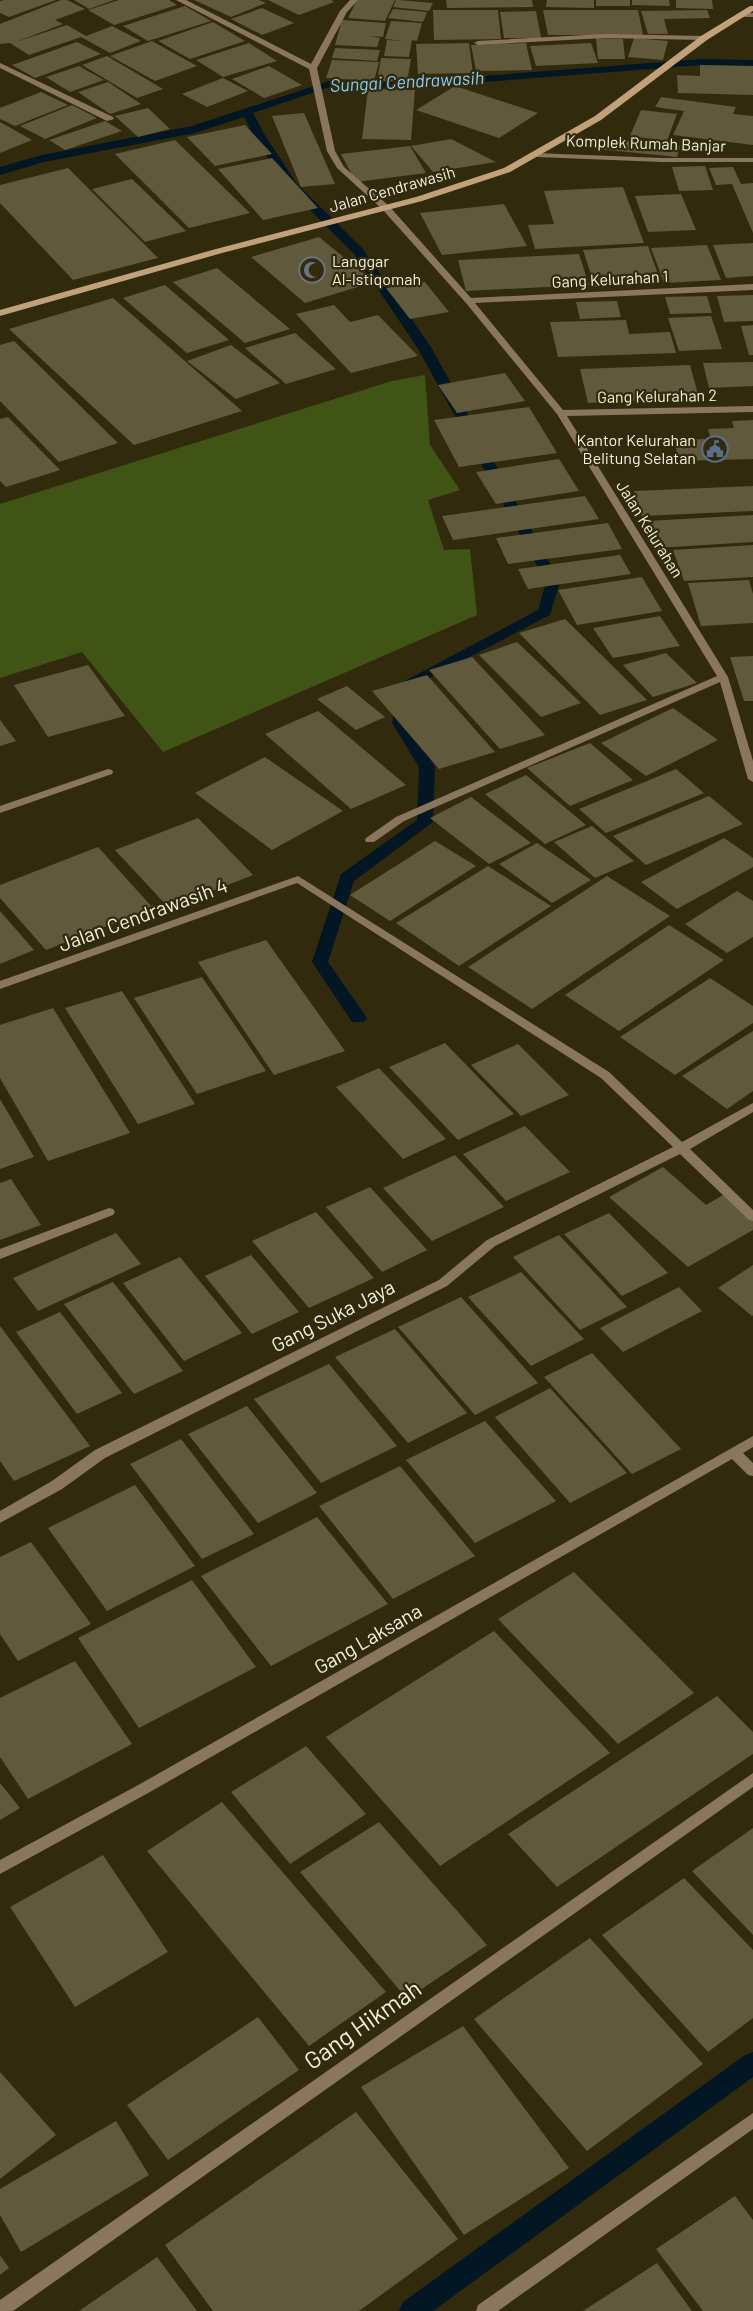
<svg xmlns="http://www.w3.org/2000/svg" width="753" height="2311" font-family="Barlow,sans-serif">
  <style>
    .green { fill: #405416 }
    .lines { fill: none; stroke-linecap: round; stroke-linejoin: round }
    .stream { fill: #021723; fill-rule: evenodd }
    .building { fill: #61593b }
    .street { fill: #8a765e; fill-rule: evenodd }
    .secondary { fill: #c1a17a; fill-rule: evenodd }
    .labels { text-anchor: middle; stroke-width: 4.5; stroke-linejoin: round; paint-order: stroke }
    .far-street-label { font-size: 16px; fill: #f5f1e0; stroke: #322a0d }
    .far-poi-label { font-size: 16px; fill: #f5f1e0; stroke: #322a0d; text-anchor: start }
    .far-water-label { font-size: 18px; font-style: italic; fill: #83cefd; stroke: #322a0d }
    .street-label { font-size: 20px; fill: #f5f1e0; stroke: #322a0d }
    .near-street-label { font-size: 24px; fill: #f5f1e0; stroke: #322a0d }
  </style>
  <rect width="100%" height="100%" fill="#322a0d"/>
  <path class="green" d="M425 375 430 445 460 490 428 500 444 550 470 549 477 615 163 752 82 652 0 678V504L392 381Z"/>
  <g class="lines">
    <path class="stream" d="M702 59 753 60V66L702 65 406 88 330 87 253 113 266 137 297 184 362 248 431 347 560 582 550 615 414 686 408 723 435 767 433 822 354 881 328 962 367 1018 364 1022H352L312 962 341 874 417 820 419 767 392 723 399 684 538 610 546 582 417 347 354 254 289 189 254 137 244 117 195 133 44 162 0 175V167L42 155 192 126 329 81 406 82Z
      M753 2052V2077L433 2311H399L403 2302 745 2055Z"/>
  </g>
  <path class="building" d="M4 0H56L9 17 0 13V1Z
    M61 0H67L85 9 55 20 63 24 16 42 67 25 86 36 112 26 141 41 110 53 81 37 29 55 10 43 0 44V24Z
    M74 0H114L89 9Z
    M119 0H169L177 5 114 25 88 10Z
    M194 0H259L266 3 231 17Z
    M268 0H331L334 2 299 15Z
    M357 0H395L385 21 348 18Z
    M396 0H399L433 3 429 11 393 7Z
    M446 0H532L533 7 447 8Z
    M547 0H594V8L546 7Z
    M596 0H630V6H596Z
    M632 0H669L670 6 632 5Z
    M676 0H712L713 9 676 8Z
    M185 6 211 21 148 41 123 26Z
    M262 8 294 23 262 35 231 19Z
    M393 9 427 12 423 22 388 18Z
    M433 10H498L501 39 434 40Z
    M543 10H638L643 35H548Z
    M707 10 710 18 664 19 668 34H648L641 11Z
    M536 11 541 38H504L500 12Z
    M342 20 386 23 383 37 370 36 380 38 377 47 335 45Z
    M391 21 422 23 417 41 412 40 409 57 384 56 387 40 405 41 385 39Z
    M213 22 245 41 190 59 158 41Z
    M596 38 623 39 625 59H598Z
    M634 38 668 41 663 60 628 57Z
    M152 41 197 66 155 81 110 56Z
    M77 42 101 54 35 78 12 65Z
    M249 43 277 61 223 77 196 60Z
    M469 43 473 73 418 74 416 44Z
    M526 43 532 70 476 71 471 45Z
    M591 43 598 63 536 66 530 46Z
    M335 48 380 50 377 61 332 58Z
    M107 56 163 89 137 98 82 65Z
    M381 58 411 59 407 82 377 81Z
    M332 60 379 62 374 81 326 78Z
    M700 65 753 66V95L678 93 677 75 700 76Z
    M79 66 104 80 70 92 46 77Z
    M269 66 302 85 264 98 232 79Z
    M223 78 248 91 207 107 182 94Z
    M108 82 141 104 110 114 78 92Z
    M455 86 538 113 499 138 416 110Z
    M368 89 415 90 411 140 362 139Z
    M41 92 68 105 15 126 0 119V108Z
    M661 97 736 107 733 114 753 116V145L673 135 684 111 655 107Z
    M72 105 97 118 45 139 20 126Z
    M148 108 170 129 138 137 115 116Z
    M641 110 677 114 667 141 630 136Z
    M304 113 335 184 301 187 272 116Z
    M105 121 122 131 65 150 49 140Z
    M0 122 32 140 0 153Z
    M245 125 272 154 215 166 187 137Z
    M592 137 680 146 677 157 588 148Z
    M451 139 496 162 433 172 411 146Z
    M175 140 250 213 189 228 115 154Z
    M410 146 426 173 356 182 341 154Z
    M272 158 318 208 263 220 218 169Z
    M705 166 713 190 679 191 672 167Z
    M733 167 741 184 753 183V233L732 184 716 185 709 168Z
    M68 168 158 258 73 280 0 203V185Z
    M132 179 186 231 145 242 92 189Z
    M623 187 644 243 535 249 528 225 554 224 544 191Z
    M681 194 696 230 648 232 635 196Z
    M504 204 527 246 442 255 420 213Z
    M319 237 374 282 305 303 251 257Z
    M753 243V276L726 278 713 245Z
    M707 245 721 280 664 283 651 248Z
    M648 246 661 283 595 287 583 250Z
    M579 254 589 285 466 291 458 260Z
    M217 268 290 329 245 343 173 282Z
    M425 282 449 312 410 319 386 288Z
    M165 285 229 340 187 353 123 298Z
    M753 295V321L724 322 717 296Z
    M707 296 712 313 670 314 665 297Z
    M113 298 242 411 134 445 9 329Z
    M617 301 621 317 580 319 576 302Z
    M334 305 350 322 378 315 418 356 351 373 296 314Z
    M711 316 722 349 679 351 668 318Z
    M626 320 629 334 670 332 676 353 558 357 550 322Z
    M753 325V355H749L741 326Z
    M295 333 336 369 286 384 245 348Z
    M14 341 118 443 59 462 0 401V345Z
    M231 345 280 383 236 399 187 361Z
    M753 362V386L709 388 703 363Z
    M690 365 699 398 588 403 580 369Z
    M505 373 525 401 457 413 438 385Z
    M529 407 557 453 459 467 434 420Z
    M8 417 60 470 6 487 0 481V419Z
    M753 420V459L679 461 674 440 711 439 708 429 734 428 732 421Z
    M559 459 579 491 496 504 476 472Z
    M753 486V511L641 516 634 491Z
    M585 496 599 519 453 540 442 516Z
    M753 515V542L656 548 647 521Z
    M608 523 622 549 508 564 496 538Z
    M753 545V577L684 581 673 550Z
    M620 555 631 574 528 589 518 569Z
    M642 577 662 611 577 625 558 590Z
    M749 580 753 594V623L701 626 688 583Z
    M660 616 680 646 613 658 593 628Z
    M565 619 647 700 600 715 519 633Z
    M517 642 581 703 541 717 479 655Z
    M666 653 697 683 653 697 623 665Z
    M753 656V701H744L730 657Z
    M472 657 545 735 500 749 429 670Z
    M88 665 125 716 48 737 14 685Z
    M427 675 495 752 439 769 372 691Z
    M347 686 385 717 356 730 317 699Z
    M673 708 718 740 646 776 601 743Z
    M318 711 406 785 351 809 265 734Z
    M0 720 16 741 0 746Z
    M590 743 633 780 570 806 527 768Z
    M265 757 343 811 272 850 195 793Z
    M676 769 704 793 606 833 579 809Z
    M526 775 586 825 545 844 485 794Z
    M709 796 743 824 646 865 613 836Z
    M471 797 531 843 489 864 430 818Z
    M198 818 253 875 169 908 115 850Z
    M592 826 634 861 595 878 554 842Z
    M724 838 753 858V867L677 909 641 882Z
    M435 841 476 866 390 921 350 895Z
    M537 843 591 880 552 903 499 864Z
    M98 847 153 908 46 950 0 898V885Z
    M488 866 551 906 459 966 396 923Z
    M607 876 670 916 532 1009 468 967Z
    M737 891 753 901V937L727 953 685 924Z
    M0 911 34 950 0 964Z
    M669 925 724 960 619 1031 565 995Z
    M266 940 345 1051 274 1075 198 962Z
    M202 977 266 1071 197 1094 134 998Z
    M710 978 753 1006V1023L675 1075 620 1037Z
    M122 991 195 1104 138 1124 65 1008Z
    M53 1008 130 1133 48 1161 0 1078V1025Z
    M753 1031V1091L727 1109 682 1076Z
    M445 1043 514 1114 458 1140 389 1067Z
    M518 1044 569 1095 521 1116 471 1065Z
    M379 1068 446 1139 403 1159 336 1087Z
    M0 1099 34 1157 0 1169Z
    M525 1126 570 1172 506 1201 463 1154Z
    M455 1155 504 1207 432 1241 383 1188Z
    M663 1167 706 1205 723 1195 753 1220V1230L688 1267 609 1197Z
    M11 1179 41 1225 0 1240V1183Z
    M370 1187 427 1250 382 1272 326 1207Z
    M316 1212 374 1278 309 1308 252 1241Z
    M609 1213 668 1273 622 1296 564 1234Z
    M116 1233 141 1264 38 1311 13 1278Z
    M559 1235 627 1307 580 1330 513 1257Z
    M251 1255 299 1312 252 1334 205 1276Z
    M180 1257 242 1333 184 1361 123 1283Z
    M753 1265V1315L752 1316 718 1288Z
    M521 1272 584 1339 531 1366 468 1297Z
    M113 1282 183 1371 134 1394 64 1304Z
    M679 1287 702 1311 623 1352 600 1328Z
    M461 1297 538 1383 475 1415 398 1327Z
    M60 1312 122 1393 77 1414 16 1332Z
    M0 1326 90 1446 14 1481 0 1461Z
    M395 1329 467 1413 408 1443 335 1357Z
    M592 1353 681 1449 632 1474 544 1377Z
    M329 1364 397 1446 321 1483 254 1399Z
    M550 1388 627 1473 570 1503 495 1417Z
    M247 1406 317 1493 258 1523 188 1434Z
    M485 1421 556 1501 475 1543 406 1460Z
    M181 1439 254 1534 202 1559 130 1464Z
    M400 1466 475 1556 393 1599 319 1506Z
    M135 1485 195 1566 107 1611 48 1528Z
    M317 1517 388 1604 271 1666 201 1576Z
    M31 1542 91 1624 18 1661 0 1634V1557Z
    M574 1572 694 1693 618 1744 498 1619Z
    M192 1580 256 1667 139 1728 78 1638Z
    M494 1631 610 1753 440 1866 326 1737Z
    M75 1661 132 1744 28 1799 0 1757V1698Z
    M717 1696 753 1732V1754L557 1887 508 1834Z
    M306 1746 366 1814 290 1864 231 1792Z
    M0 1783 20 1808 0 1820Z
    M222 1802 386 1992 309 2046 147 1851Z
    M379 1822 487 1945 407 1999 300 1872Z
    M753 1828V1935L692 1871Z
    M103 1855 168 1952 75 2007 10 1907Z
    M684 1878 753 1950V2018L708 2052 602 1935Z
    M590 1938 703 2064 587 2151 474 2019Z
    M258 2017 299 2070 168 2160 127 2105Z
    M463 2026 569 2168 464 2235 361 2087Z
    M0 2072 56 2135 0 2179Z
    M356 2112 458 2239 359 2311H213L165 2245Z
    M116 2121 149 2175 21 2252 0 2215V2189Z
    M735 2196 753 2220V2311H703L656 2249Z
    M0 2255 9 2268 0 2275Z
    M157 2257 197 2311H79Z
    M657 2263 692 2311H583Z"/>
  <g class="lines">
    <path class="street" d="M176 0H186L311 64 340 11 350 0H358L347 12 317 68 335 151 344 167 389 206 471 298 753 284V290L475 303 563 410 753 406V412L567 416 728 677 753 761V782L748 779 720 682 404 821 374 842H366L365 840 366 838 396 817 717 676 557 414 466 303 383 210 337 168 327 151 309 69Z
      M739 13H753V17H739Z
      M604 34 704 36 708 38 704 40 604 38 478 45 474 43 478 41Z
      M0 63 113 117 114 119 107 121 0 68Z
      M534 153 662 158H753V162H662L537 157H534Z
      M108 769 112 770 113 772 112 774 0 813V806Z
      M298 876 609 1072 682 1142 753 1103V1112L690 1149 753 1210V1221L749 1220 680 1154 495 1246 447 1286 105 1458 62 1489 0 1523V1511L52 1481 95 1450 439 1280 487 1240 673 1147 601 1078 297 883 0 989V981Z
      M109 1208 113 1209 115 1212 113 1215 0 1259V1249Z
      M753 1436V1447L743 1453 753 1463V1476L748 1475 732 1459 150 1792 0 1874V1860L140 1784Z
      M753 1773V1787L13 2311H0V2300Z
      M753 2113V2129L498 2311H476L478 2305Z"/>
    <path class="secondary" d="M750 6H753V11L707 40 601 120 510 172 422 201 222 253 0 316V310L216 249 416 197 504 168 595 116 701 36Z"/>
  </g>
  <defs>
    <g id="mosque-ring" transform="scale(1.35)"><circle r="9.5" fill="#322a0d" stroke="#6b7280" stroke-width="1.5"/><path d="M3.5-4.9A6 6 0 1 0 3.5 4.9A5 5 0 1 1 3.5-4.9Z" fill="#6b7280"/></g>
    <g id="civic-ring" transform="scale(1.35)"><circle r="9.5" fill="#322a0d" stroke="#5c6f8a" stroke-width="1.5"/><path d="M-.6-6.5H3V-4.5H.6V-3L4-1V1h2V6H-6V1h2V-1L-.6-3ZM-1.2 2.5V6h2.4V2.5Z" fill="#5c6f8a"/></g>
  </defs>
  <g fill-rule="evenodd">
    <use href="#mosque-ring" x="312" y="270"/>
    <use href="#civic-ring" x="715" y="449"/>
  </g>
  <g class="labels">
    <g class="far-street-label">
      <text transform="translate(646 143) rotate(2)" y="6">Komplek Rumah Banjar</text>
      <text transform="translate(392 189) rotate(-16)" y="6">Jalan Cendrawasih</text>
      <text transform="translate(610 279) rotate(-3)" y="6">Gang Kelurahan 1</text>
      <text transform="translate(657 396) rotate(-1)" y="6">Gang Kelurahan 2</text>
      <text transform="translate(650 529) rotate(58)" y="6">Jalan Kelurahan</text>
    </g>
    <g class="far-poi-label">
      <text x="332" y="267">Langgar<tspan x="332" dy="18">Al-Istiqomah</tspan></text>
      <text x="696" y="446" text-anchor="end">Kantor Kelurahan<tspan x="696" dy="18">Belitung Selatan</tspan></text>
    </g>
    <g class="far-water-label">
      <text transform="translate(407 82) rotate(-3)" y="6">Sungai Cendrawasih</text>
    </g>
    <g class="street-label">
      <text transform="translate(143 915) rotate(-20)" y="7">Jalan Cendrawasih 4</text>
      <text transform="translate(333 1316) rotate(-27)" y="7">Gang Suka Jaya</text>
      <text transform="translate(368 1639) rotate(-30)" y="7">Gang Laksana</text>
    </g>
    <g class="near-street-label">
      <text transform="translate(363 2025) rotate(-35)" y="8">Gang Hikmah</text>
    </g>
  </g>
</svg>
